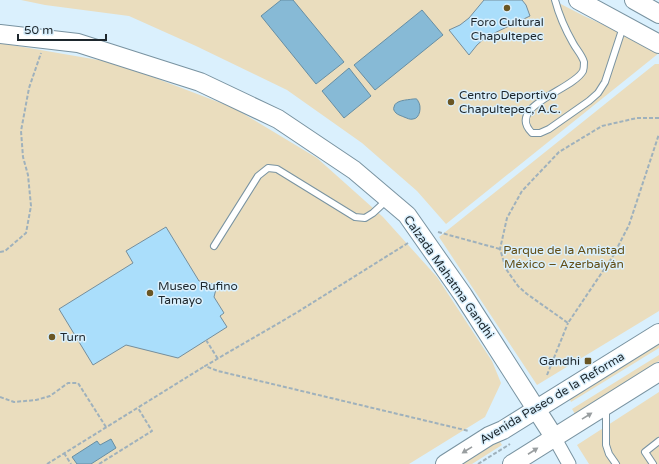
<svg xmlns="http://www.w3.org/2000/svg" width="659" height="464" font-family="'Varela Round',sans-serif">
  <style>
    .green { fill: #eaddbe }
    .water { fill: #87bad6; stroke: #678ea3 }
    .building { fill: #aadefb; stroke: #758e9c }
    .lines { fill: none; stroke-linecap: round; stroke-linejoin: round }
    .lane-casing { stroke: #7993a1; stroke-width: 8 }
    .street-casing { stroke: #7993a1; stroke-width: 15 }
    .secondary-casing { stroke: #7993a1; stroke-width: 20 }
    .path { stroke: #9fb1bc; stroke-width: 2; stroke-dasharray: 4 2; stroke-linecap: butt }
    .lane { stroke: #fff; stroke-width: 6 }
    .street { stroke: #fff; stroke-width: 13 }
    .secondary { stroke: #fff; stroke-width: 18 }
    .oneway { fill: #999ea0 }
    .poi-dot { fill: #6a5624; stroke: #daf0fd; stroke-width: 1.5 }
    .labels { text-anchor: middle; stroke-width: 3; stroke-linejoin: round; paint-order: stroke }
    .poi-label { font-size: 12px; fill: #1d272d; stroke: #daf0fd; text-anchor: start }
    .park-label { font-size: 12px; fill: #634e16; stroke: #daf0fd }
    .street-label { font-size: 12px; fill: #1d272d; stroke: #daf0fd }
  </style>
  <rect width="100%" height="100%" fill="#daf0fd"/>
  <path class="green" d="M21 0H553L584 16 659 50V53L446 224 417 191 362 143 287 90 196 46 129 16 45 5Z
    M0 43 116 63 234 108 317 158 383 217 437 277 492 361 501 383 485 417 409 464H0Z
    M655 64H659V311L537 385 439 237Z
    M659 342V348L571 402 569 398Z
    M659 355V361L575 414 572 409Z
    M659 392V464H589L577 445Z
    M499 440 502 445 472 464H461Z"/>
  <path class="water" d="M281 0H293L344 62 316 84 261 16Z
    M422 10 443 35 375 90 354 65Z
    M349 68 371 96 344 118 322 91Z
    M413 99C415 99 417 98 418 101 422 106 420 119 413 119 410 120 407 118 404 117 402 116 398 115 396 113 394 111 393 109 394 107 395 100 407 100 413 99Z
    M111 439 116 448 91 464H77L72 457 97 441 100 445Z"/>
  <path class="building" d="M484 0H522L526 5 530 16 486 37 477 45 469 55 449 30 460 25 469 18Z
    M166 227 199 281 217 285 214 297 224 313 220 316 227 327 178 358 126 345 93 365 59 309 133 263 126 251Z"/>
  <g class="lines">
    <g class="lane-casing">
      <path id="lane" d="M555 0C559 15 565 29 573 43 576 49 582 55 584 62 584 64 584 68 583 71 573 90 505 106 532 133H540L549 129 589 101 598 93 605 82 623 27
        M214 246 258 176 268 168 277 169 355 217 365 218 373 213 387 200
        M606 408V445L609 454 616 464
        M653 464 645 452 659 441"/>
    </g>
    <g class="street-casing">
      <path id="street" d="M554 437 569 464"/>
    </g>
    <g class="secondary-casing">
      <path id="secondary" d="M578 0 659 44
        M634 0 659 14
        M0 34 78 43 200 82 278 119 354 170 407 215 463 295 554 437
        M445 464 489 436 503 430 659 333
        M512 464 659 372"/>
    </g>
    <path class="path" d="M659 118H637L602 126 559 152 522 191 507 218 500 249 506 269 518 286 527 294 568 323 613 256 629 225 659 134
      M438 232 500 249
      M408 243 296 313 205 366 218 371 469 431
      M0 252 5 251 26 233 31 206 28 175 23 157 21 131 29 88 41 53
      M206 340 218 359
      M547 375 568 323
      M0 397 14 402 36 400 50 396 68 383H78L106 427
      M64 453 71 464
      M47 464 205 366
      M99 464 152 431 138 408
      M478 464 510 444"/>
    <use href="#lane" class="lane"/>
    <use href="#street" class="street"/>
    <use href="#secondary" class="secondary"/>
  </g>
  <defs><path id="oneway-solid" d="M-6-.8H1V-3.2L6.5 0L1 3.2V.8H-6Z"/></defs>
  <g class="oneway">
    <use href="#oneway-solid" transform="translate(587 416) rotate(-32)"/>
    <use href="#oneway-solid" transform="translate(467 450) rotate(148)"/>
    <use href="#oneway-solid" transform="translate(533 451) rotate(-33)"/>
  </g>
  <g class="poi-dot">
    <circle cx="507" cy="8" r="4"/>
    <circle cx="451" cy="102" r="4"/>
    <circle cx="150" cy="293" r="4"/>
    <circle cx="52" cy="337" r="4"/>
    <rect x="584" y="357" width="8" height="8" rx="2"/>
  </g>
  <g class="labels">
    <g class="poi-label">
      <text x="507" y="26" text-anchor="middle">Foro Cultural<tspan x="507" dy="14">Chapultepec</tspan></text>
      <text x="459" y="99">Centro Deportivo<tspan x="459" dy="14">Chapultepec, A.C.</tspan></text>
      <text x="158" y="290">Museo Rufino<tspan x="158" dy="14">Tamayo</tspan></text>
      <text x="60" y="341">Turn</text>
      <text x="580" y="365" text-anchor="end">Gandhi</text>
    </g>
    <g class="park-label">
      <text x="564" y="254">Parque de la Amistad<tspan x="564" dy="14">México – Azerbaiyán</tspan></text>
    </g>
    <g class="street-label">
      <text transform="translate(449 277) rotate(55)" y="4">Calzada Mahatma Gandhi</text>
      <text transform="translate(552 398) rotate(-31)" y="4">Avenida Paseo de la Reforma</text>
    </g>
  </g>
  <path d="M18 34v6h88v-6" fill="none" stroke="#1d272d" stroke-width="2"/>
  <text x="24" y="34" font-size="12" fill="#1d272d" stroke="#daf0fd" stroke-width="3" paint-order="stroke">50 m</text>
</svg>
